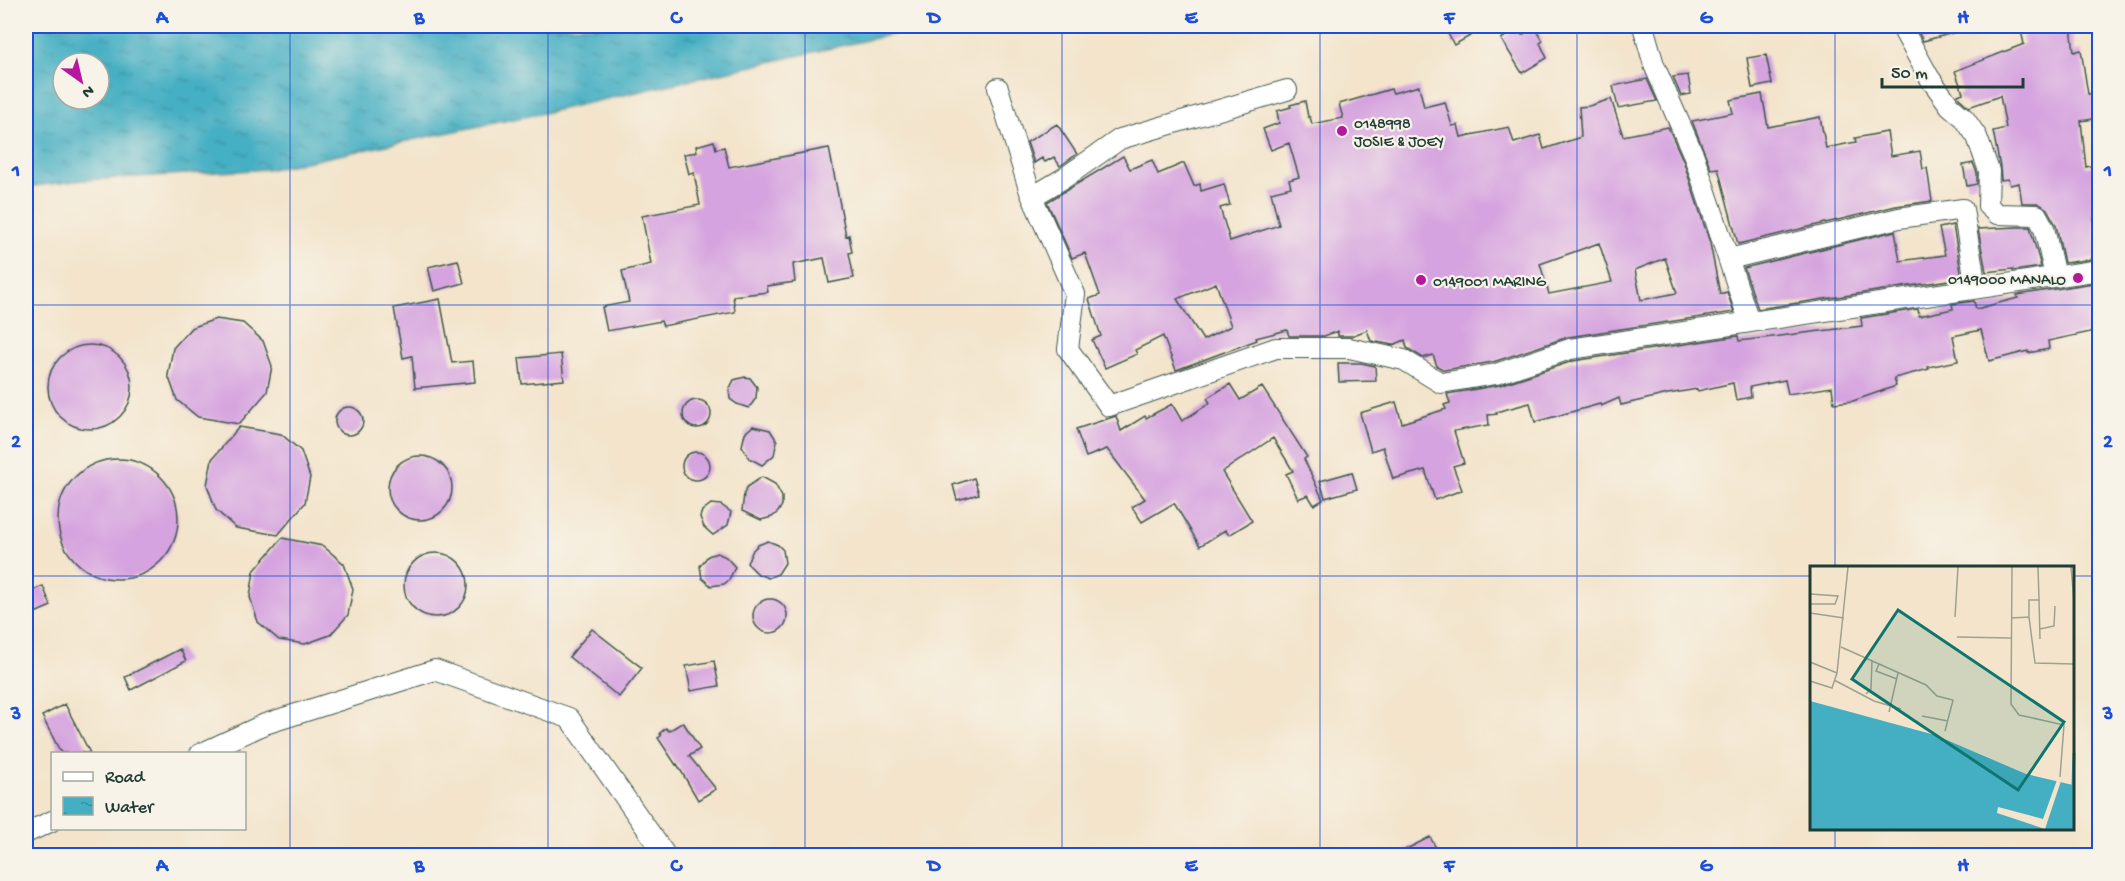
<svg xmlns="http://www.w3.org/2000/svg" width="2125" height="881" font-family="'Gochi Hand',sans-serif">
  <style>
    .water { fill: url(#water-ripples); stroke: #32767c; stroke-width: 1.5; fill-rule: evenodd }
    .building { fill: #d5a3df; fill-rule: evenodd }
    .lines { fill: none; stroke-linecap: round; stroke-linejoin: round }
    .minor-casing { stroke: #3f564b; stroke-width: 22 }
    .minor { stroke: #fff; stroke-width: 20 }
    .grid { fill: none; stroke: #1d4ed8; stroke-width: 1.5; stroke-opacity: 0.55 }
    .poi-dot { fill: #b5179e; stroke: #f7f3e8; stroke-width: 2 }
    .labels { text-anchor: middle; stroke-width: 4.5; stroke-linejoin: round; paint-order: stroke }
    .poi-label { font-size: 16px; fill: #1f3d34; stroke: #f7f3e8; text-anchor: start }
    .inset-river { fill: none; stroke: #44afc3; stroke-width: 3 }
    .inset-road { fill: none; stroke: #9ea18f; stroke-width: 1.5 }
    .view { fill: #0f766e; fill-opacity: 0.15; stroke: #0f766e; stroke-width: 3 }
    .inset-edge { fill: none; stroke: #1f3d34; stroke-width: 3 }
    .neatline { fill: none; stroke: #1d4ed8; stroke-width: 2 }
    .grid-label { font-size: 20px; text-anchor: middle; font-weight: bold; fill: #1d4ed8 }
  </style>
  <defs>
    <pattern id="water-ripples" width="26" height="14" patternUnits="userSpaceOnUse" patternTransform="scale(1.5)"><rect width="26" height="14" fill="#44afc3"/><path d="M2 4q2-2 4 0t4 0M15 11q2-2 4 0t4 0" fill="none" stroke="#38909f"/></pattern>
  </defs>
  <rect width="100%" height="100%" fill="#f7f3e8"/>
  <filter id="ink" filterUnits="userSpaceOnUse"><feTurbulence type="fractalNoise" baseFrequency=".0167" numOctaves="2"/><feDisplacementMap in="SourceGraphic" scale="12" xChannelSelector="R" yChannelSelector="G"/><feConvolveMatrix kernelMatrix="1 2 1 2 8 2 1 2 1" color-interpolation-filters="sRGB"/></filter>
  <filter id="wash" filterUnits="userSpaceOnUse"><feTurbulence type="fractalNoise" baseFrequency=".008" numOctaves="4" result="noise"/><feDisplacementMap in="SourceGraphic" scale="24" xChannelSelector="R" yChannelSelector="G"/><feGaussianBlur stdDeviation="1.35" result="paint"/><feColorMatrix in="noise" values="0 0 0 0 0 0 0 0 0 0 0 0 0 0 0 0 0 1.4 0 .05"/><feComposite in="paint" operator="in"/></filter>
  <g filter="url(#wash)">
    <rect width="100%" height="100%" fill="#f3e4cb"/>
    <path class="water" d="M26 26H929L553 111 271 169 84 180 26 187ZM63 63H99V99H63Z"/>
    <g id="blocks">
      <path class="building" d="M1444 26H1464L1470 36 1454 45Z
        M1915 26H1964V30L1923 41Z
        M2020 26H2071L2074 52 2081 50 2088 94 2100 93V118L2081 121 2086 167 2100 164V218L2094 219 2100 258 2064 263 2056 225 2047 209 2038 203H2022L2019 183 2010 185 2008 179 2001 180 2000 167 1993 131 2006 128 2000 96 1969 107 1959 98 1958 95 1963 93 1955 71 2024 44Z
        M1535 27 1543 41 1540 43 1547 58 1522 73 1501 39 1518 28 1522 35Z
        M1766 55 1772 84 1752 88 1747 58Z
        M1688 75 1691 94 1681 96 1673 77Z
        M1647 79 1657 101 1618 108 1613 86Z
        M1419 86 1424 107 1445 102 1452 126 1458 125 1461 137 1509 127 1514 143 1540 135 1544 149 1581 137 1579 107 1589 106 1611 99 1623 136 1668 127 1683 160 1710 243 1720 294 1727 292 1734 312 1568 337 1493 362 1444 370 1437 366 1433 355 1423 358 1407 348 1405 340 1393 345 1371 341 1367 330 1351 336H1338V331L1324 336H1289L1287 330 1256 338 1257 340 1176 370 1163 336 1135 350 1137 354 1105 368 1092 340 1101 336 1089 299 1100 295 1085 253 1072 258 1047 202 1123 156 1130 169 1152 160 1158 174 1184 163 1194 186 1200 184 1201 191 1224 184 1230 205 1220 208 1230 241 1279 225 1271 192 1291 187 1289 180 1299 177 1289 143 1271 150 1263 129 1279 123 1277 111 1291 107 1290 105 1305 101 1308 117H1310L1312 124 1343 118 1339 104 1391 89 1393 93ZM1599 243 1612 282 1549 294 1540 264ZM1665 258 1677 293 1641 300 1635 270ZM1216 283 1231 326 1203 340 1177 299Z
        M1762 94 1768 127 1820 117 1826 148 1856 142 1855 138 1887 132 1891 156 1920 151 1923 169 1927 168 1932 201 1896 206 1738 244 1718 168 1711 169 1692 121 1733 113 1730 100Z
        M1057 124 1077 154 1060 166 1054 157 1045 162 1042 158 1034 163 1027 142Z
        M714 141 716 149 724 147 729 167 829 148 846 236 849 235 852 252 849 253 854 278 829 283 824 258 793 264 795 282 767 286 768 292 733 296 735 312 663 326 661 321 607 331 602 307 629 302 622 271 651 264 642 216 700 205 694 173 689 174 684 154 697 152 696 146Z
        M1973 163 1977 173V184L1967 186 1963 165Z
        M1953 225 1962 278 1758 309 1744 268 1895 231 1900 261 1945 255 1939 228Z
        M2017 227H2030L2041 267 2013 271V269L1986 272 1978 229Z
        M458 260 464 283 434 291 428 267Z
        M2100 282V330L2048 341 2049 349 2028 353V351L1989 361 1981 330 1953 336 1958 361 1928 367 1929 369 1894 378 1896 386 1853 401 1834 403 1832 387 1788 394 1785 380 1750 387 1751 397 1736 400 1733 383 1698 391 1697 389 1668 394 1621 405 1619 398 1601 406 1600 404 1535 422 1530 403 1496 412 1497 414 1488 415 1489 425 1454 431 1464 463 1453 466 1462 490 1435 500 1425 470 1393 479 1383 447 1371 451 1360 413 1396 402 1402 423 1446 409 1444 405 1450 403 1447 394 1500 385 1573 361 1738 336 1739 341 1862 326 1861 318 1918 309 1919 316 1953 309 1952 304 1974 301 1976 309 2018 298 2017 295Z
        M440 299 452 363 473 361 475 382 415 388 412 356 403 358 394 308Z
        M216 319 243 323 263 341 272 366 267 392 239 424 198 417 177 400 168 375 173 348 191 328Z
        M48 387a42 42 0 1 1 84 0a42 42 0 1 1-84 0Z
        M561 354 564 380 522 384 519 358Z
        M1338 363H1361L1375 366 1376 381 1339 382Z
        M745 377 750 378 757 387 756 398 749 408 737 404 730 399 729 390 734 380Z
        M1230 384 1240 400 1262 387 1307 457 1304 459 1323 500 1314 505 1308 495 1298 499 1286 474 1293 471 1273 438 1222 472 1252 521 1229 535 1225 530 1200 546 1174 503 1142 522 1132 507 1145 499 1107 449 1086 457 1076 429 1116 416 1121 431 1145 416 1146 418 1172 404 1182 421 1210 403 1207 398Z
        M683 414a14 14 0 1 1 28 0a14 14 0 1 1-28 0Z
        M335 421a14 14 0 1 1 28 0a14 14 0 1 1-28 0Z
        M753 426 770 430 777 441 774 455 762 465 749 458 742 446 745 433Z
        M239 427 281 434 301 451 310 477 305 503 278 535 236 528 216 510 207 485 212 459Z
        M682 466a14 14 0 1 1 28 0a14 14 0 1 1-28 0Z
        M388 488a32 32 0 1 1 64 0a32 32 0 1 1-64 0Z
        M58 519a60 60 0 1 1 120 0a60 60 0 1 1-120 0Z
        M1352 472 1357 489 1325 498 1320 481Z
        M762 477 775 484 782 497V505L778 512 772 517 761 520 742 511 744 494 747 487Z
        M974 478 979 494 957 500 953 485Z
        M711 504 721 505 731 512 728 525 713 535 704 527 700 517 702 511Z
        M282 538 323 546 344 564 353 589 348 615 330 635 305 644 279 640 258 622 250 597 254 571Z
        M768 541 778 545 783 550 785 563 778 574 768 578 758 574 747 563 753 550 758 545Z
        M717 553 726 557 735 567 729 580 724 584 711 586 702 578 700 566 708 556Z
        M404 585a32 32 0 1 1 64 0a32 32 0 1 1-64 0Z
        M43 586 51 606 35 613 26 593Z
        M753 616a17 17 0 1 1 34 0a17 17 0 1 1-34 0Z
        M592 629 642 668 619 697 569 657Z
        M180 649 186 661 131 690 125 677Z
        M714 661 719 686 691 691 686 666Z
        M65 704 90 753H61L42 716Z
        M683 722 700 749 689 756 716 789 698 800 677 764 676 765 658 738 661 736 660 733 666 728 669 731Z
        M1430 837 1440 855H1395Z"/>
    </g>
  </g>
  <g filter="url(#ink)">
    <use href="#blocks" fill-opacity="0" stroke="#3f564b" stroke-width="1.5"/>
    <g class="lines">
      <g class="minor-casing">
        <path id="minor" d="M1643 26 1654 65 1694 156 1749 321
          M1901 26 1929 77 1950 106 1964 118 1977 137 1989 171 1988 206 1997 214 2037 215 2044 228 2055 276
          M998 88 1030 192 1075 294 1068 349 1109 406 1276 348H1349L1404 360 1441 383 1496 374 1570 349 2100 270
          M1032 197 1064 178 1120 139 1287 90
          M1729 259 1899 218 1963 209 1976 288
          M200 754 265 724 435 670 569 718 666 856
          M26 833 52 821"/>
      </g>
      <use href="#minor" class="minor"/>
    </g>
  </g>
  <path class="grid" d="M290 26V856M548 26V856M805 26V856M1062 26V856M1320 26V856M1577 26V856M1835 26V568M26 305H2100M26 576H1812M2072 576H2100M1835 828V856"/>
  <g class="poi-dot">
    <circle cx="1342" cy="131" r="6"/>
    <circle cx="2078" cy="278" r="6"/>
    <circle cx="1421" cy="280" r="6"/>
  </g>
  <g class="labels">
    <g class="poi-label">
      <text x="1354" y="128">0148998<tspan x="1354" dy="18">JOSIE &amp; JOEY</tspan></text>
      <text x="2066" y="284" text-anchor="end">0149000 MANALO</text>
      <text x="1433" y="286">0149001 MARING</text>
    </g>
  </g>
  <g transform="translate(1810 566)">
    <rect width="264" height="264" fill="#f3e4cb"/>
    <path d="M0 135 125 169 216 208 263 219 264 263H0Z" fill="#44afc3"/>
    <path d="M247 214 251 215 235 263 187 247 188 241 233 253Z" fill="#f3e4cb"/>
    <path class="inset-river" d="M263 219 264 187"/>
    <path class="inset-road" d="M202 1 201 138 209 149 254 159 250 211M228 1 229 34M261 1 264 35M0 28 28 30 25 38H0M0 47 34 52M145 51 148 1M219 51V34H229L230 73M201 52 219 51 225 97 264 98M230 63 244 60 245 40M147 71 201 72M31 81 116 119 127 130 143 134 135 165M0 96 27 107M69 98 66 105 87 113M24 114 64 135 91 143M0 115 22 122 27 107 38 1M56 128 61 123 62 95M79 146 88 107M112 150 138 155"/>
    <path class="view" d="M88 44 254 156 208 224 42 113Z"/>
    <rect width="264" height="264" class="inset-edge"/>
  </g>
  <rect width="2125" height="881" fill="none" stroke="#f7f3e8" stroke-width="66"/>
  <rect x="51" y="752" width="195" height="78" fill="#f7f3e8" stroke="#a1aaa0" stroke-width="1.5"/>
  <rect x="63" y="772" width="30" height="9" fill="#ffffff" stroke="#a1aaa0" stroke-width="1.5"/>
  <text x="105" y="782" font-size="18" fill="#1f3d34">Road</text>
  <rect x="63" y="797" width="30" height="18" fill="url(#water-ripples)" stroke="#a1aaa0" stroke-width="1.5"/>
  <text x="105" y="812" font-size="18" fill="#1f3d34">Water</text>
  <g transform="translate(81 81) rotate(146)"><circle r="28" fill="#f7f3e8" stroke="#a1aaa0" stroke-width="1.5"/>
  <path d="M0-4.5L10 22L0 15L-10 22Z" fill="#b5179e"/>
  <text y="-9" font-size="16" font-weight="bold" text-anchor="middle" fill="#1f3d34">N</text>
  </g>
  <path d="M1882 78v9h141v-9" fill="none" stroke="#1f3d34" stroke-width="3"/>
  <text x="1891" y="78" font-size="18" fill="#1f3d34" stroke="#f7f3e8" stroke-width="4.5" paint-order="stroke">50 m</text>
  <rect x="33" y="33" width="2059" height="815" class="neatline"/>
  <g class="grid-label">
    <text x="162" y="23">A</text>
    <text x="419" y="23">B</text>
    <text x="676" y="23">C</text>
    <text x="934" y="23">D</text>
    <text x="1191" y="23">E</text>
    <text x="1449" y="23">F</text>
    <text x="1706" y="23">G</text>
    <text x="1963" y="23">H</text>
    <text x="16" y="176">1</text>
    <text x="2108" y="176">1</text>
    <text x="16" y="447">2</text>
    <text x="2108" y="447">2</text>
    <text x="16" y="719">3</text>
    <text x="2108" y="719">3</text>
    <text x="162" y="871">A</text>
    <text x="419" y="871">B</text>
    <text x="676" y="871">C</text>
    <text x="934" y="871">D</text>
    <text x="1191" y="871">E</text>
    <text x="1449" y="871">F</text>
    <text x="1706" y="871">G</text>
    <text x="1963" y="871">H</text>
  </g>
</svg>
